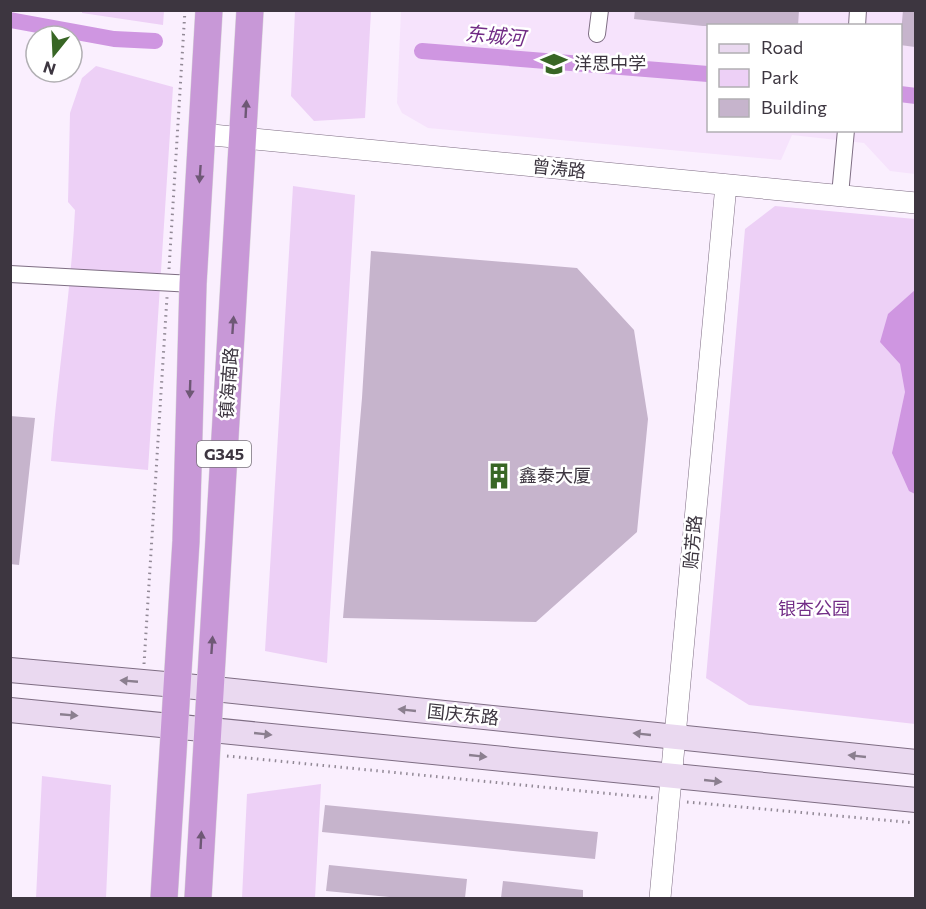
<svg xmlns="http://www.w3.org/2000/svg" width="926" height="909" font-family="Commissioner,'Noto Sans SC',sans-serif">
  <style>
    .built { fill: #f6e3fc; fill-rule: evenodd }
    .green { fill: #edd0f6 }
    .water { fill: #cf96e1 }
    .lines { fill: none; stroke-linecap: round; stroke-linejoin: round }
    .canal { stroke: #cf96e1; stroke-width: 16 }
    .building { fill: #c6b4cc }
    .minor-casing { stroke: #7e6d83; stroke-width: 18 }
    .tertiary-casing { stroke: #7e6d83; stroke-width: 22 }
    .secondary-casing { stroke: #7e6d83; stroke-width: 26 }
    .trunk-casing { stroke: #d8d7d9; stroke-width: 28 }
    .path { stroke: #928996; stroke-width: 3; stroke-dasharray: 1.5 4.5; stroke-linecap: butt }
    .minor { stroke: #fff; stroke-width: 16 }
    .tertiary { stroke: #fff; stroke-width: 21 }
    .secondary { stroke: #ead9f0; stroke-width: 24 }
    .trunk { stroke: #c898d7; stroke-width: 27 }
    .oneway { fill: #6e5875 }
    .oneway2 { fill: #8b7f8f }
    .labels { text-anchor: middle; stroke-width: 5; stroke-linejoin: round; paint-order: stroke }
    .shield { fill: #fff; stroke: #777279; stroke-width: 1.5 }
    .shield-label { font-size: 16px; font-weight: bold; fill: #3d3640 }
    .poi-label { font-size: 18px; fill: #3d3640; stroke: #fff; text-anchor: start }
    .street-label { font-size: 18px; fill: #3d3640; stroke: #fff }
    .park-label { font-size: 18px; fill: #732e87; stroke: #fff }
    .water-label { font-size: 20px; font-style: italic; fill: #722d86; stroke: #fff }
  </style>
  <rect width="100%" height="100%" fill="#faeffe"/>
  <path class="built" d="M401 11H915V174L890 171 864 143 792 135 781 160 428 128 402 113 397 103ZM708 26H900V130H708Z"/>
  <path class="green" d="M82 11H164L163 25 82 13Z
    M295 11H371L365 118 314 121 291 96Z
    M96 66 173 87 148 470 51 461C57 377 71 294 75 210L68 202 70 113 82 78Z
    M293 186 355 195 327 663 265 651Z
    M775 206 915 219V724L749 705 706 678 745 229Z
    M42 776 111 785 106 898H36Z
    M321 784 315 898H242L247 794Z"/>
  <path class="water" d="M915 290V494L909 491 892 453 905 392 900 364 880 342 888 314Z"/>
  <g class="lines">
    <path class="canal" d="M10 20 114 39 155 41
      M422 51 708 74
      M900 94 916 96"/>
  </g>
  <path class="building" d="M635 10H799L798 26H703L634 19Z
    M903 10H915V47L900 45Z
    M371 251 577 268 634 330 648 419 637 532 536 622 343 618 362 398Z
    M10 416 35 418 19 565 10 564Z
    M325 805 598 832 595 859 322 832Z
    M329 865 467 879 465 898H400L326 891Z
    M503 881 583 890V898H501Z"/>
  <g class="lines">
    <g class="minor-casing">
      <path id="minor" d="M857 26 858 10
        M597 34 600 10
        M840 195 846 130
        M10 274 193 284"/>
    </g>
    <g class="tertiary-casing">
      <path id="tertiary" d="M202 134 916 203
        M660 898 726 185"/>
    </g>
    <g class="secondary-casing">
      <path id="secondary" d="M10 670 176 685 916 762
        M10 710 916 800"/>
    </g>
    <g class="trunk-casing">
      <path id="trunk" d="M164 898 186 541 193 284 209 10
        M198 898 250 10"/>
    </g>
    <path class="path" d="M169 269 185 10
      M144 664 167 297
      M227 756 654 798
      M687 802 916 823"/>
    <use href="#minor" class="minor"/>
    <use href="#tertiary" class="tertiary"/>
    <use href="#secondary" class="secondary"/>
    <use href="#trunk" class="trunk"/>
  </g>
  <defs><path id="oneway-solid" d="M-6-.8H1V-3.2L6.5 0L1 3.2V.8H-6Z" transform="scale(1.5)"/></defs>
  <g class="oneway">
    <use href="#oneway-solid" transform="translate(246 109) rotate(-87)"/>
    <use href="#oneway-solid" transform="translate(200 174) rotate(94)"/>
    <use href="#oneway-solid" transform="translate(233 325) rotate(-86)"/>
    <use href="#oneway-solid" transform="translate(190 389) rotate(92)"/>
    <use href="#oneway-solid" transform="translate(212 645) rotate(-86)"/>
    <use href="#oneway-solid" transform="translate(201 840) rotate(-87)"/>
  </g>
  <g class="oneway2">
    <use href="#oneway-solid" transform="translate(129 681) rotate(-175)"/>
    <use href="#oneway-solid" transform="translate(407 710) rotate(-174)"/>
    <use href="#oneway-solid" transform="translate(69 715) rotate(5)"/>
    <use href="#oneway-solid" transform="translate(263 734) rotate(6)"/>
    <use href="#oneway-solid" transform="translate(642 734) rotate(-174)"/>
    <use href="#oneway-solid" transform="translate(478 756) rotate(6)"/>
    <use href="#oneway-solid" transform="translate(857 756) rotate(-174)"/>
    <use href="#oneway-solid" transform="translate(713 781) rotate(6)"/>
  </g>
  <defs>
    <g id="school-bare" transform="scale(2.07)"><path d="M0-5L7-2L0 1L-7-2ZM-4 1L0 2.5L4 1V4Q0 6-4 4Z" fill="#386625" stroke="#fff" stroke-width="2.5" paint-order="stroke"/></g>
    <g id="building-bare" transform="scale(2.07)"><path d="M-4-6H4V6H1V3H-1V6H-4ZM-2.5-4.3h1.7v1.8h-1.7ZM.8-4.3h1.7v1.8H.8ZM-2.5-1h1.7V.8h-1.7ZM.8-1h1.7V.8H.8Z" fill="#386625" stroke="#fff" stroke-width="2.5" paint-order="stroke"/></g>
  </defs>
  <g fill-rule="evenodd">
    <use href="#school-bare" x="554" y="64"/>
    <use href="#building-bare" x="499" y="476"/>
  </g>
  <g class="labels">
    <rect class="shield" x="197" y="441" width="54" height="26" rx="4.5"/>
    <g class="shield-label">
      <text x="224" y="460">G345</text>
    </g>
    <g class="poi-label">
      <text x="574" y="70">洋思中学</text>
      <text x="519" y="482">鑫泰大厦</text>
    </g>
    <g class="street-label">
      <text transform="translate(559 169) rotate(6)" y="6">曾涛路</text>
      <text transform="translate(229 383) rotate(-86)" y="6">镇海南路</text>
      <text transform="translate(693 542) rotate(-85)" y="6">贻芳路</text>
      <text transform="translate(463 715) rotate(6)" y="6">国庆东路</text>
    </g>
    <g class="park-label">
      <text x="814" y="615">银杏公园</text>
    </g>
    <g class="water-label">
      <text transform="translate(495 36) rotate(5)" y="7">东城河</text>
    </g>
  </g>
  <rect width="926" height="909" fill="none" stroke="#3d3640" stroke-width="24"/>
  <rect x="707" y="24" width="195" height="108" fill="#ffffff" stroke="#b1afb3" stroke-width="1.5"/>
  <rect x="719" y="44" width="30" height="9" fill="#ead9f0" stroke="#b1afb3" stroke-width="1.5"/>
  <text x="761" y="54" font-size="18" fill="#3d3640">Road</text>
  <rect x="719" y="69" width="30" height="18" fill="#edd0f6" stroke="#b1afb3" stroke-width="1.5"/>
  <text x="761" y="84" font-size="18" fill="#3d3640">Park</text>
  <rect x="719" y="99" width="30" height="18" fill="#c6b4cc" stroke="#b1afb3" stroke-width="1.5"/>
  <text x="761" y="114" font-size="18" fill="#3d3640">Building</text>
  <g transform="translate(54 54) rotate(198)"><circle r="28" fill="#ffffff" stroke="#b1afb3" stroke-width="1.5"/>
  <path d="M0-4.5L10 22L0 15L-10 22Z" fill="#386625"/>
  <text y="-9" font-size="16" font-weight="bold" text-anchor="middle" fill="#3d3640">N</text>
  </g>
</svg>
